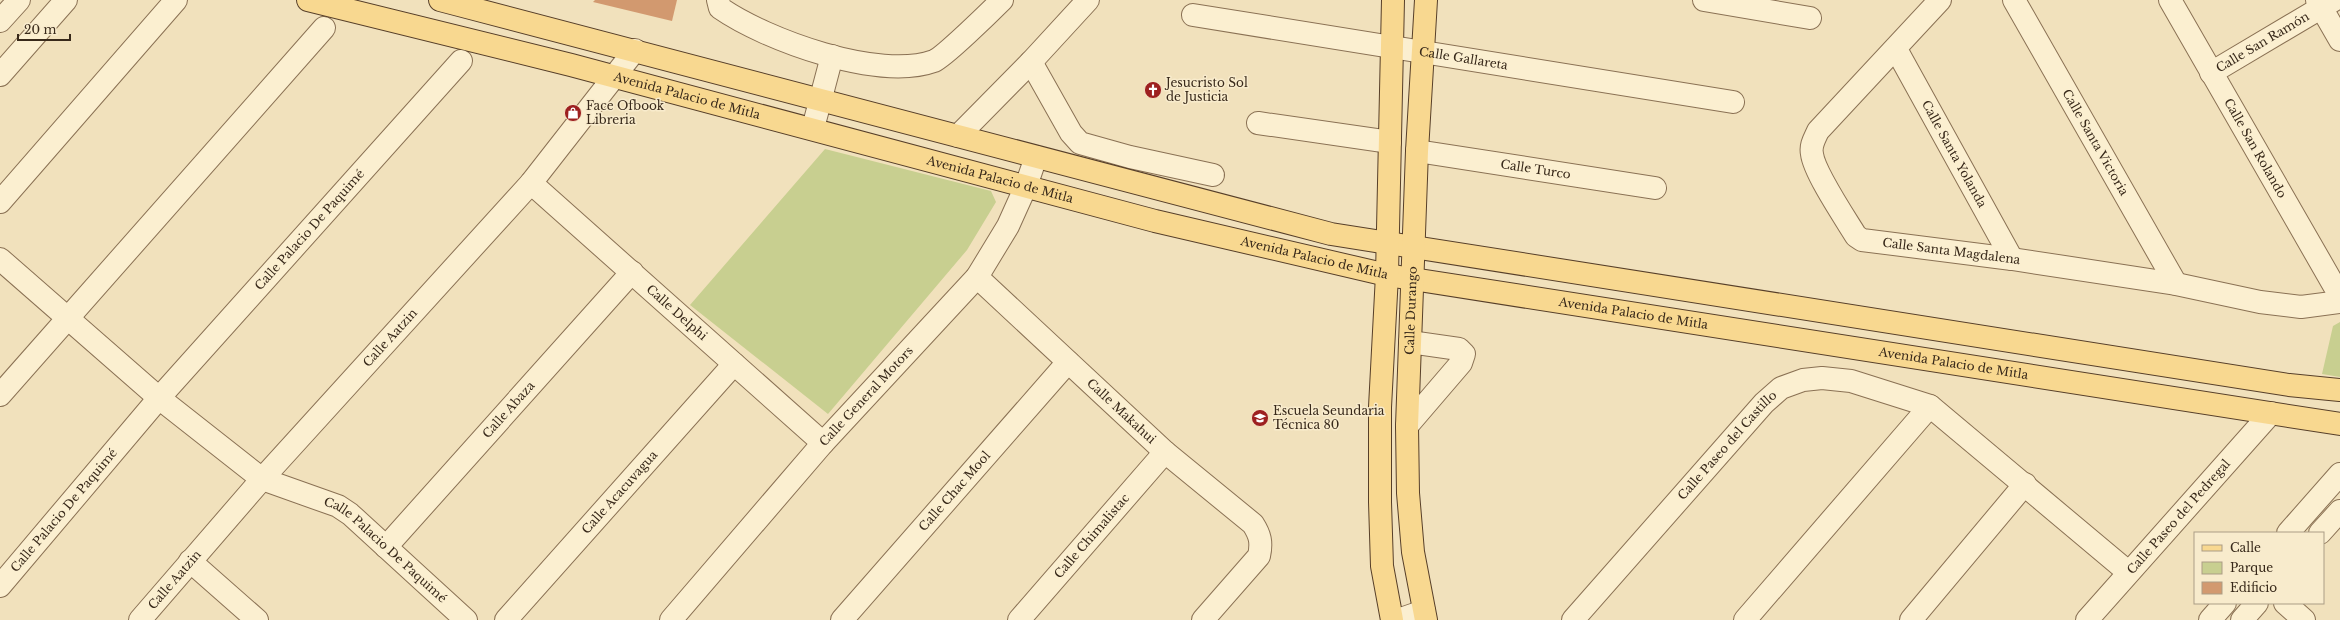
<svg xmlns="http://www.w3.org/2000/svg" width="2340" height="620" font-family="'Libre Baskerville',serif">
  <style>
    .green { fill: #c8cf90 }
    .building { fill: #d2996f }
    .lines { fill: none; stroke-linecap: round; stroke-linejoin: round }
    .minor-casing { stroke: #8a7154; stroke-width: 24 }
    .major-casing { stroke: #573f29; stroke-width: 24 }
    .minor { stroke: #fbefd0; stroke-width: 22 }
    .major { stroke: #f8d890; stroke-width: 22 }
    .labels { text-anchor: middle; stroke-width: 3; stroke-linejoin: round; paint-order: stroke }
    .street-label { font-size: 12px; fill: #38291a; stroke: #f8ebcc }
    .poi-label { font-size: 12px; fill: #38291a; stroke: #f8ebcc; text-anchor: start }
  </style>
  <rect width="100%" height="100%" fill="#f1e1bc"/>
  <path class="green" d="M825 149 991 191 996 202 967 250 828 414 690 305Z
    M2340 322V377L2322 374 2333 326Z"/>
  <path class="building" d="M595 0H677L672 21 593 2Z"/>
  <g class="lines">
    <g class="minor-casing">
      <g id="minor">
        <path d="M718 0 720 8C766 40 879 81 934 61 944 57 992 10 1002 0"/>
        <path d="M1704 0 1810 18"/>
        <path id="s1" d="M1940 0 1818 131C1815 138 1810 145 1812 154 1814 172 1845 218 1856 236L1862 240 2012 259 2176 284 2260 302 2301 307 2340 302"/>
        <path id="s2" d="M2014 0 2176 284"/>
        <path id="s3" d="M2170 0 2340 296"/>
        <path d="M2317 0 2340 40"/>
        <path id="s4" d="M1193 15 1733 102"/>
        <path d="M0 21 19 0"/>
        <path id="s5" d="M1896 49 2012 259"/>
        <path d="M1031 62 1071 133 1080 143 1130 157 1213 175"/>
        <path id="s6" d="M2211 73 2334 0"/>
        <path d="M0 75 66 0"/>
        <path d="M1258 123 1390 142"/>
        <path d="M813 128 832 56"/>
        <path d="M958 136 1031 62 1088 0"/>
        <path id="s7" d="M1417 151 1655 188"/>
        <path id="s8" d="M531 183 823 443"/>
        <path d="M0 202 176 0"/>
        <path id="s9" d="M0 259 159 398 262 479 338 506 350 514 466 620"/>
        <path id="s10" d="M977 277 1165 452 1253 524C1260 535 1262 542 1259 556L1203 620"/>
        <path d="M0 395 324 28"/>
        <path d="M1407 426 1461 363 1464 354 1459 349 1410 342"/>
        <path d="M2288 533 2340 474"/>
        <path d="M2320 533 2340 511"/>
        <path id="s11" d="M386 547 632 272"/>
        <path d="M190 561 257 620"/>
        <path id="s12" d="M0 586 159 398 461 61"/>
        <path d="M2285 603 2304 620"/>
        <path id="s13" d="M140 620 262 479 531 183 635 50"/>
        <path id="s14" d="M506 620 734 364"/>
        <path id="s15" d="M671 620 823 443 977 277 1008 226 1026 186 1036 157"/>
        <path id="s16" d="M842 620 1068 362"/>
        <path id="s17" d="M1019 620 1165 452"/>
        <path d="M1398 620 1424 611"/>
        <path id="s18" d="M1573 620 1764 403 1781 388 1803 380 1822 378 1851 381 1930 406 2128 572"/>
        <path d="M1745 620 1930 406"/>
        <path d="M1911 620 2025 484"/>
        <path id="s19" d="M2087 620 2271 413"/>
        <path d="M2210 620 2225 603"/>
        <path d="M2242 620 2257 603"/>
      </g>
    </g>
    <g class="major-casing">
      <g id="major">
        <path id="s20" d="M308 0 571 65 1155 221 1387 275 2340 424"/>
        <path d="M440 0 1331 234 2289 385 2340 390"/>
        <path d="M1392 620 1382 566 1380 502V407L1387 275 1393 0"/>
        <path id="s21" d="M1426 620 1413 552 1408 493 1407 426 1417 151 1426 0"/>
      </g>
    </g>
    <use href="#minor" class="minor"/>
    <use href="#major" class="major"/>
  </g>
  <defs>
    <g id="church-disc" transform="scale(0.9)"><circle r="9.5" fill="#9d2020" stroke="#f8ebcc"/><path d="M-1.2-6h2.4v3.5h3.3v2.4h-3.3V6h-2.4V-.1h-3.3v-2.4h3.3Z" fill="#fff"/></g>
    <g id="shop-disc" transform="scale(0.9)"><circle r="9.5" fill="#9d2020" stroke="#f8ebcc"/><path d="M-5-2.5h2.3a2.7 3.5 0 0 1 5.4 0H5L5.5 6h-11ZM-1.5-2.5h3a1.5 2.3 0 0 0-3 0Z" fill="#fff"/></g>
    <g id="school-disc" transform="scale(0.9)"><circle r="9.5" fill="#9d2020" stroke="#f8ebcc"/><path d="M0-5L7-2L0 1L-7-2ZM-4 1L0 2.5L4 1V4Q0 6-4 4Z" fill="#fff"/></g>
  </defs>
  <g fill-rule="evenodd">
    <use href="#church-disc" x="1153" y="90"/>
    <use href="#shop-disc" x="573" y="113"/>
    <use href="#school-disc" x="1260" y="418"/>
  </g>
  <g class="labels">
    <g class="street-label">
      <text dy="4" stroke="none"><textPath href="#s6" startOffset="60">Calle San Ramón</textPath></text>
      <text dy="4" stroke="none"><textPath href="#s4" startOffset="274">Calle Gallareta</textPath></text>
      <text dy="4" stroke="none"><textPath href="#s20" startOffset="391">Avenida Palacio de Mitla</textPath></text>
      <text dy="4" stroke="none"><textPath href="#s2" startOffset="164">Calle Santa Victoria</textPath></text>
      <text dy="4" stroke="none"><textPath href="#s3" startOffset="171">Calle San Rolando</textPath></text>
      <text dy="4" stroke="none"><textPath href="#s5" startOffset="120">Calle Santa Yolanda</textPath></text>
      <text dy="4" stroke="none"><textPath href="#s7" startOffset="120">Calle Turco</textPath></text>
      <text dy="4" stroke="none"><textPath href="#s20" startOffset="715">Avenida Palacio de Mitla</textPath></text>
      <text dy="4" stroke="none"><textPath href="#s12" startOffset="472">Calle Palacio De Paquimé</textPath></text>
      <text dy="4" stroke="none"><textPath href="#s1" startOffset="394">Calle Santa Magdalena</textPath></text>
      <text dy="4" stroke="none"><textPath href="#s20" startOffset="1039">Avenida Palacio de Mitla</textPath></text>
      <text dy="4" stroke="none"><textPath href="#s21" startOffset="311">Calle Durango</textPath></text>
      <text dy="4" stroke="none"><textPath href="#s8" startOffset="195">Calle Delphi</textPath></text>
      <text dy="4" stroke="none"><textPath href="#s20" startOffset="1363">Avenida Palacio de Mitla</textPath></text>
      <text dy="4" stroke="none"><textPath href="#s13" startOffset="377">Calle Aatzin</textPath></text>
      <text dy="4" stroke="none"><textPath href="#s20" startOffset="1687">Avenida Palacio de Mitla</textPath></text>
      <text dy="4" stroke="none"><textPath href="#s15" startOffset="297">Calle General Motors</textPath></text>
      <text dy="4" stroke="none"><textPath href="#s11" startOffset="184">Calle Abaza</textPath></text>
      <text dy="4" stroke="none"><textPath href="#s10" startOffset="197">Calle Makahui</textPath></text>
      <text dy="4" stroke="none"><textPath href="#s18" startOffset="233">Calle Paseo del Castillo</textPath></text>
      <text dy="4" stroke="none"><textPath href="#s16" startOffset="171">Calle Chac Mool</textPath></text>
      <text dy="4" stroke="none"><textPath href="#s14" startOffset="171">Calle Acacuvagua</textPath></text>
      <text dy="4" stroke="none"><textPath href="#s12" startOffset="99">Calle Palacio De Paquimé</textPath></text>
      <text dy="4" stroke="none"><textPath href="#s19" startOffset="138">Calle Paseo del Pedregal</textPath></text>
      <text dy="4" stroke="none"><textPath href="#s17" startOffset="111">Calle Chimalistac</textPath></text>
      <text dy="4" stroke="none"><textPath href="#s9" startOffset="487">Calle Palacio De Paquimé</textPath></text>
      <text dy="4" stroke="none"><textPath href="#s13" startOffset="53">Calle Aatzin</textPath></text>
    </g>
    <g class="poi-label">
      <text x="1166" y="87">Jesucristo Sol<tspan x="1166" dy="14">de Justicia</tspan></text>
      <text x="586" y="110">Face Ofbook<tspan x="586" dy="14">Libreria</tspan></text>
      <text x="1273" y="415">Escuela Seundaria<tspan x="1273" dy="14">Técnica 80</tspan></text>
    </g>
  </g>
  <rect x="2194" y="532" width="130" height="72" fill="#f8ebcc" stroke="#ab9d85"/>
  <rect x="2202" y="545" width="20" height="6" fill="#f8d890" stroke="#ab9d85"/>
  <text x="2230" y="552" font-size="12" fill="#38291a">Calle</text>
  <rect x="2202" y="562" width="20" height="12" fill="#c8cf90" stroke="#ab9d85"/>
  <text x="2230" y="572" font-size="12" fill="#38291a">Parque</text>
  <rect x="2202" y="582" width="20" height="12" fill="#d2996f" stroke="#ab9d85"/>
  <text x="2230" y="592" font-size="12" fill="#38291a">Edificio</text>
  <path d="M18 34v6h52v-6" fill="none" stroke="#38291a" stroke-width="2"/>
  <text x="24" y="34" font-size="12" fill="#38291a" stroke="#f8ebcc" stroke-width="3" paint-order="stroke">20 m</text>
</svg>
